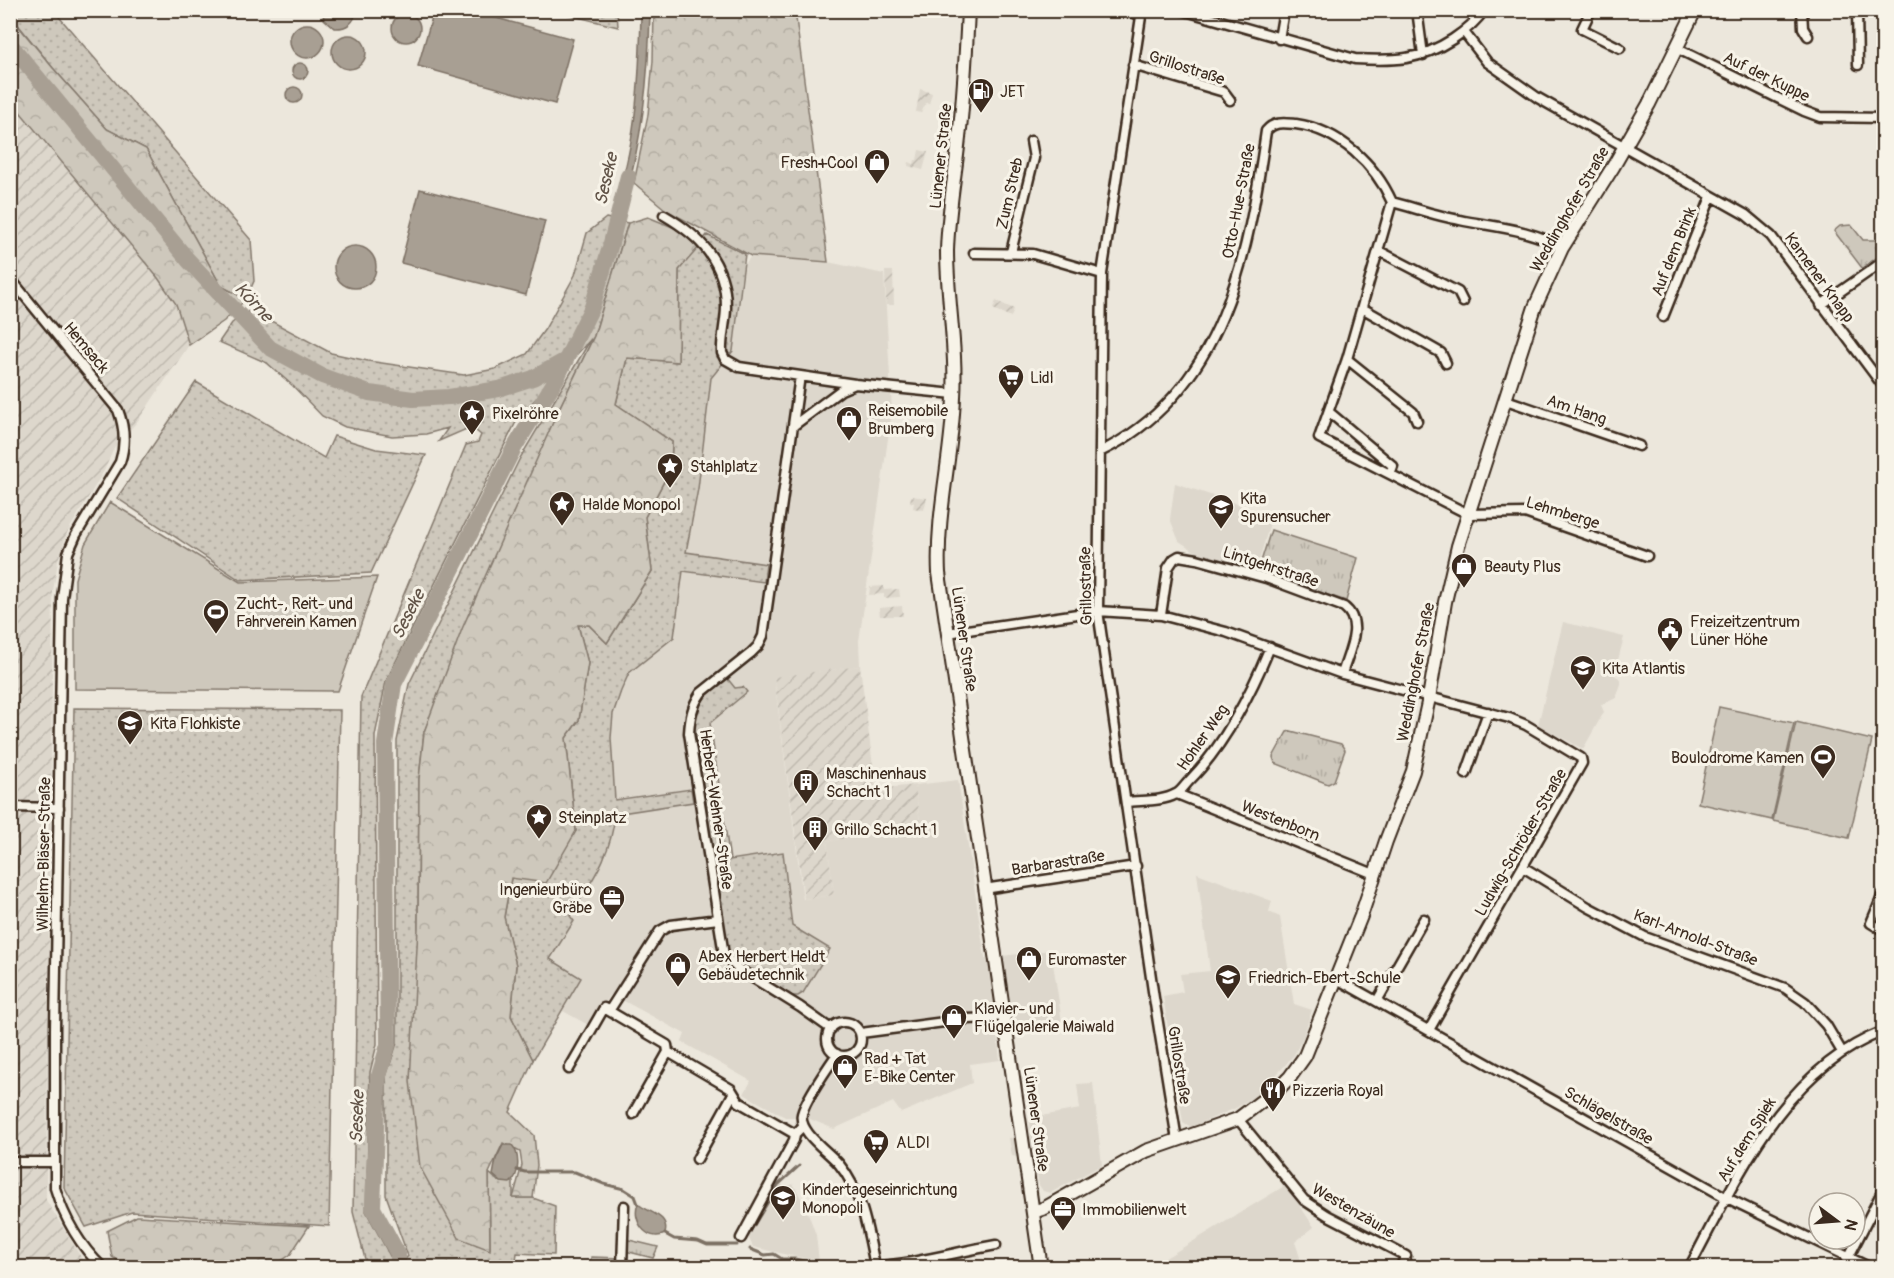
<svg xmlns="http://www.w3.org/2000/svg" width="1894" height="1278" font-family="Pangolin,sans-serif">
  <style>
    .built { fill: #ddd7cc }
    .industrial { fill: url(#industrial-furrows) }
    .grass { fill: url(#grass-dots); stroke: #84796d; stroke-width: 1.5 }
    .forest { fill: url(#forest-crowns); stroke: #84796d; stroke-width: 1.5 }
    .park { fill: url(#park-tufts); stroke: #84796d; stroke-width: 1.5 }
    .pitch { fill: #cec8bc; stroke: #84796d; stroke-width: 1.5 }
    .water { fill: #a89f93; stroke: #7c7064; stroke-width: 1.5 }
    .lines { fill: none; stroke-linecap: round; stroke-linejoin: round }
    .stream { stroke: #7c7064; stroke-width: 3 }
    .river { stroke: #a89f93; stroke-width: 16 }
    .street-casing { stroke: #3b2a1e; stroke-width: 13 }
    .secondary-casing { stroke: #3b2a1e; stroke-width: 16 }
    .street { stroke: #f7f3e8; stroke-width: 8 }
    .secondary { stroke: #f7f3e8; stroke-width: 12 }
    .labels { text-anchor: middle; stroke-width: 6; stroke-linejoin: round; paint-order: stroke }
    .street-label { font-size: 16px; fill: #3b2a1e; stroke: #f7f3e8 }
    .poi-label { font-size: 16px; fill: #3b2a1e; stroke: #f7f3e8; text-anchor: start }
    .water-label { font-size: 18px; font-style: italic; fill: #615347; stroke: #f7f3e8 }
  </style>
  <defs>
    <pattern id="industrial-furrows" width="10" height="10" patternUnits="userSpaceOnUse" patternTransform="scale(1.5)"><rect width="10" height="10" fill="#ddd7cc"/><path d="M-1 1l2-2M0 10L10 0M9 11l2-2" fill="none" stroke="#bfb9af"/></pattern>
    <pattern id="grass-dots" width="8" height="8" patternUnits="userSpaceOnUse" patternTransform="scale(1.5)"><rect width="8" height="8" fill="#cec8bc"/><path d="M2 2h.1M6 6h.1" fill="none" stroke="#b2aca1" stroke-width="1.8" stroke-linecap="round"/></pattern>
    <pattern id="forest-crowns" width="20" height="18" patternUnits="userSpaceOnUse" patternTransform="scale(1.5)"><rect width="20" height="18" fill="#cec8bc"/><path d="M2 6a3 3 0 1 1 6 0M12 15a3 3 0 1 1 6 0" fill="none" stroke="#b2aca1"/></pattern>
    <pattern id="park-tufts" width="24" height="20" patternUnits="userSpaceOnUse" patternTransform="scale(1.5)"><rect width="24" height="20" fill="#cec8bc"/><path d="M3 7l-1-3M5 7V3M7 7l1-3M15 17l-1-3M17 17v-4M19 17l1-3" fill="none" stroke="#b2aca1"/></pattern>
  </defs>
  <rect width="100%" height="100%" fill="#ece7dc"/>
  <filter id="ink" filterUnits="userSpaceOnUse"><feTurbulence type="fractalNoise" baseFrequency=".0167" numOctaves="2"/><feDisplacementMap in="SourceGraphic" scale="12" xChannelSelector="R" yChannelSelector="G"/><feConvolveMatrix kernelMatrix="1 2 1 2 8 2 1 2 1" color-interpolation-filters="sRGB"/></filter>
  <g filter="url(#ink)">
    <path class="built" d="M751 256 828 262 884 274 892 411 859 641 860 666 774 678 803 899 834 895 827 841 921 829 915 785 958 780 985 958 1051 950 1062 1022 997 1034 1000 1060 970 1064 972 1083 901 1113 893 1102 834 1129 805 1117H785L744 1094 751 1081 682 1042 685 1034 611 994 590 1026 563 1011 580 978 550 959 574 921 570 916 606 856 615 813 691 789 615 800 611 738 613 714 629 673 674 637 683 571 764 582 766 564 686 552 698 489 711 378 733 351 745 264Z
      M1175 483 1272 516 1256 571 1196 552 1179 541 1170 519Z
      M1563 622 1624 637 1614 675 1621 679V684L1616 698 1601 705 1604 712 1583 749 1538 725Z
      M1197 873 1272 901 1269 912 1280 917 1294 1004 1312 1010 1304 1035 1294 1055 1262 1091 1236 1108 1191 1127 1183 1122 1163 996 1183 992 1180 974 1210 971Z
      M1093 1083 1102 1165 1050 1193 1043 1191 1039 1185 1034 1160 1012 1156 1009 1138 1031 1136 1030 1118 1080 1109 1077 1084Z
      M778 1179 785 1189 793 1184 806 1207 816 1235 819 1262 753 1247 747 1234Z
      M1286 1185 1314 1227 1295 1242 1303 1267 1149 1268Z"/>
    <path class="industrial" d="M920 89 932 93 929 104 926 103 921 113 916 112Z
      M10 101 158 278 176 304 189 345 137 422 115 446 104 471 67 533 58 561 53 591 46 1200 87 1267H11Z
      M919 150 928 152 923 170 908 166 909 162 914 164 915 160H917Z
      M885 271H893L894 305H886Z
      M996 301 1014 309 1011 317 993 309Z
      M911 496 927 498 924 510 913 508 914 503 910 502Z
      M884 586V590L899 589 900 597 884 598V594L869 595 870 587Z
      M902 606 903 616H880L879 608Z
      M860 666 876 789 915 785 921 829 827 841 834 895 804 899 774 677Z"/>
    <path class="grass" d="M10 11H54L251 240 254 281 246 299 221 286 146 149 107 129 53 68 11 16Z
      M554 11H617L618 27Z
      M606 218 628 223 594 336 558 411 424 732 419 779 418 928 490 1249 489 1173 498 1181 513 1182V1198H533L555 1206 554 1255 517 1253 515 1267H399L408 1256 386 1195V1077L397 1043V741L409 684 520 458 591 339 518 418 386 681 375 736 377 1044 370 1072 366 1211 392 1260V1268L367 1267 353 1212 361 697 466 445 478 442 481 435 471 427 439 441 448 428 426 434 392 436 345 427 322 416 293 386 267 363 219 342 232 323 259 304 271 321 331 353 368 361 464 375 495 369 527 354 545 329 575 275 587 233Z
      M707 235 745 254 733 351 711 378 698 489 686 552 766 564 764 582 683 571 674 637 629 673 621 691 613 714 611 738 615 800 691 789 693 802 615 814C611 857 592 880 570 916L574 921 550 959 581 978 533 1060 511 1016 516 966 504 917 511 878 576 831 566 738 579 720 588 663 578 625H589L607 643 652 571 645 517 671 468 672 442 616 404 627 358 678 362 679 270Z
      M196 382 324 458 334 436 376 449 426 455 371 573 240 580 117 498Z
      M727 678 735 688 743 687 747 692 710 723 730 860 783 852 792 926 830 949 803 993 798 996H792L736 961 731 956 727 945 694 723C699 699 709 693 727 678Z
      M74 708 340 710 329 1226 132 1212 86 1227 64 1187Z
      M591 1257 622 1258V1267L590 1268Z"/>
    <path class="forest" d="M654 11H795L828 262 751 256 666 210 634 183 648 115 653 61Z
      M10 16 53 68 107 129 146 149 221 286 246 299 224 321 189 345 176 304 158 278 11 101Z
      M648 217 675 228 699 247 679 270 678 362 627 358 616 404 672 442 671 468 645 517 652 571 607 643 589 625H578L588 663 579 720 566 738 576 831 546 883 511 878 504 917 516 965 511 1016 533 1060 510 1112 534 1135 537 1165 533 1198H513L522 1165 520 1152 503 1143 489 1173 490 1250 459 1238 420 1167 410 1081 418 928 419 779 424 732 462 629 558 411 594 336 628 223Z
      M137 1216H138L309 1226 290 1255 272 1267H129L112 1257 107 1231Z"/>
    <path class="park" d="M1851 225 1863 240H1883V253L1862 268 1834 231 1840 226Z
      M1271 530 1358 558 1346 601 1258 571Z
      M1291 731 1341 744 1345 750 1334 781 1328 784 1275 763 1273 757 1287 732Z
      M625 1239 658 1247 653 1258 625 1251Z"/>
    <path class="pitch" d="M110 502 240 582 377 577 338 691 75 689V579L85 544Z
      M1719 707 1794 723 1772 820 1698 803Z
      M1796 722 1872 740 1849 838 1773 821Z"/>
    <path class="water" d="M434 10 471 11 573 39 555 104 418 66Z
      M322 11H356C355 23 346 29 334 28L324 19Z
      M641 11H650C649 74 643 137 625 198L617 197C637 138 640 72 641 11Z
      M392 28a14 14 0 1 1 28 0a14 14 0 1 1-28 0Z
      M290 41a17 17 0 1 1 34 0a17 17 0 1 1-34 0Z
      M332 52a17 17 0 1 1 34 0a17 17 0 1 1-34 0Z
      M292 71a8 8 0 1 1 16 0a8 8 0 1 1-16 0Z
      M286 95a8 8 0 1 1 16 0a8 8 0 1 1-16 0Z
      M420 189 545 221 526 295 401 263Z
      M334 267a21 21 0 1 1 42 0a21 21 0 1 1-42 0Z
      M503 1145H512C520 1154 520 1176 510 1183L501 1182 493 1175 496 1159Z
      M638 1204C649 1213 670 1215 665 1234 647 1243 631 1220 638 1204Z"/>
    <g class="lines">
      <path class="stream" d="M517 1170 525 1172H575L604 1184 624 1189 635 1196 638 1204
        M665 1234 674 1239 698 1241 707 1245H737
        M745 1240 778 1185 799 1166
        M750 1249 765 1255 774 1254 782 1259H795L820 1265"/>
      <path class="river" d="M10 44 188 260 270 348 322 376 369 393 413 399 449 397 499 389 533 378 564 361
        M398 1268V1254L373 1208 378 1079 388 1045 385 744 394 684 514 448 557 378 592 307 610 247 628 176"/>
      <g class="street-casing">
        <path id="street" d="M1122 10 1141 15
          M1142 10 1102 274 1098 611 1154 998 1177 1140
          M1182 10 1355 59C1395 61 1419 61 1453 39 1465 31 1476 22 1484 10
          M1417 10 1423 55
          M1591 10 1582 29 1620 48
          M1802 10 1803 28 1808 36
          M1857 10 1858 65
          M1464 32 1487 62 1538 98 1746 215 1771 236 1884 387
          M1279 39 1284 10
          M1676 48 1804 111 1820 117 1884 118
          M1133 65 1224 92 1230 100
          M1392 202 1347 359 1319 438 1468 514 1525 513 1647 556
          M664 215C700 236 726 262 726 307 726 322 721 338 722 353L725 359 739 367 855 384 954 394
          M1379 251 1458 292 1463 302
          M1011 252 1034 158 1031 141
          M974 253 1033 254 1102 274
          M10 278 118 410C125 428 126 444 120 462L76 535 68 553 62 598 55 1029V1188C64 1218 80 1246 103 1268
          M1821 305 1884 261
          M1362 308 1441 353 1446 363
          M1663 317 1711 197
          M1347 359 1413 412 1417 421
          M800 376 763 636 758 646 751 653 701 693C692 706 690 718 689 733L724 955 737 968 800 1007 831 1029
          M1506 400 1639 446
          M1329 412 1393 466 1390 474
          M793 426 841 390 855 384
          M1100 452C1225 391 1248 255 1266 131 1274 121 1284 123 1296 124 1339 130 1375 164 1392 202 1415 208 1437 216 1460 220 1494 227 1532 229 1562 248
          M1161 615 1168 568 1174 559 1179 556 1197 559 1266 578 1344 607C1365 623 1348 653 1342 674
          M947 633 1098 611 1161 615 1226 632 1342 674 1509 718 1526 725 1581 758 1582 763 1429 1030
          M1466 774 1488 712
          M1177 794 1374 874
          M1126 802C1142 800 1162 802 1176 794 1181 792 1185 785 1189 781 1224 746 1251 693 1270 647
          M10 807 59 808
          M1523 867 1588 907 1645 937 1785 988 1805 1002 1826 1025 1842 1052
          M984 889 1136 866
          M1884 892 1871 923 1884 931
          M1337 979 1727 1198 1871 1268
          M1377 1001 1424 919
          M609 1011 660 931 671 925 718 919
          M827 1039a17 17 0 1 1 34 0a17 17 0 1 1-34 0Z
          M861 1033 967 1019 993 1018 1005 1014
          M837 1054C828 1067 805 1101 802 1114 798 1132 828 1151 839 1164 862 1192 868 1231 875 1266 916 1264 955 1252 996 1245
          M569 1069 604 1008 667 1045 668 1052 731 1089 739 1102 795 1134 803 1126
          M633 1114 668 1052
          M1238 1119 1304 1200 1327 1215 1406 1256 1400 1268
          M697 1159 733 1094
          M10 1162H54
          M741 1238 794 1140 795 1134
          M942 1257 944 1268
          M622 1268 624 1206
          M1689 1268C1737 1179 1782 1070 1884 1031
          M1843 1268 1884 1188"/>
      </g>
      <g class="secondary-casing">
        <path id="secondary" d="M968 10C966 53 964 95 959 138 955 176 948 213 947 251 947 300 957 348 954 397 952 456 936 514 939 573L1041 1268
          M1033 1212 1045 1208 1146 1151 1238 1119 1279 1088 1290 1077 1305 1056 1361 916 1386 841 1413 771 1429 698 1445 602 1458 546 1535 307 1562 248 1613 167 1649 104 1695 10"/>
      </g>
      <use href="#street" class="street"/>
      <use href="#secondary" class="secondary"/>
    </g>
  </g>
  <defs>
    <g id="fuel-pin" transform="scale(1.35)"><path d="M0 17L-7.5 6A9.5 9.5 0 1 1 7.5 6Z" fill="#3b2a1e" stroke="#f7f3e8"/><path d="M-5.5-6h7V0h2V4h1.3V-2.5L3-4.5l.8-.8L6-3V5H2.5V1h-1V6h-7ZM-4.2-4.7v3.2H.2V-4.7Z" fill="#fff"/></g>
    <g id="shop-pin" transform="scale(1.35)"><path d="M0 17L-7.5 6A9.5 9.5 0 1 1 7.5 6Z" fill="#3b2a1e" stroke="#f7f3e8"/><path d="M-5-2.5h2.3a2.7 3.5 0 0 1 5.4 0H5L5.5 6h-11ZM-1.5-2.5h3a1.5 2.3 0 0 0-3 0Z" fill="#fff"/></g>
    <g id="supermarket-pin" transform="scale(1.35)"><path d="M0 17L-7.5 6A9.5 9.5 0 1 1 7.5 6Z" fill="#3b2a1e" stroke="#f7f3e8"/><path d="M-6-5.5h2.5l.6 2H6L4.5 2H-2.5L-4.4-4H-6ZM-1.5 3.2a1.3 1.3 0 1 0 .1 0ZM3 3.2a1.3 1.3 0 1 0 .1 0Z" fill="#fff"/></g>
    <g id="sight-pin" transform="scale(1.35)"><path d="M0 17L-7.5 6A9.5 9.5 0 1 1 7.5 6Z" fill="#3b2a1e" stroke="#f7f3e8"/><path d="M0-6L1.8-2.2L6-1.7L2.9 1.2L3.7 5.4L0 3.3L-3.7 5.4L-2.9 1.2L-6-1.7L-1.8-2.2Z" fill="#fff"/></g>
    <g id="school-pin" transform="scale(1.35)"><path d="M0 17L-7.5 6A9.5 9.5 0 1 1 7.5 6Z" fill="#3b2a1e" stroke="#f7f3e8"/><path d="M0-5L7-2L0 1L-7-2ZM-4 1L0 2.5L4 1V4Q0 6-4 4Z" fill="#fff"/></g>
    <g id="stadium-pin" transform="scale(1.35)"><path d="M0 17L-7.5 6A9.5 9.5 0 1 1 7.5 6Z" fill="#3b2a1e" stroke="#f7f3e8"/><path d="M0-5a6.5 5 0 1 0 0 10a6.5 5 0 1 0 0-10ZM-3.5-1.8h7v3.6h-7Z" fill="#fff"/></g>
    <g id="civic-pin" transform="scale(1.35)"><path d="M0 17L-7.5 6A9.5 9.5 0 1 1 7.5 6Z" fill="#3b2a1e" stroke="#f7f3e8"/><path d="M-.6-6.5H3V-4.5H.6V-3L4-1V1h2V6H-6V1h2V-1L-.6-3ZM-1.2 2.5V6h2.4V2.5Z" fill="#fff"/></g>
    <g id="building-pin" transform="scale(1.35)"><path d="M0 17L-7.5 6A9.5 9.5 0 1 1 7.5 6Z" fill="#3b2a1e" stroke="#f7f3e8"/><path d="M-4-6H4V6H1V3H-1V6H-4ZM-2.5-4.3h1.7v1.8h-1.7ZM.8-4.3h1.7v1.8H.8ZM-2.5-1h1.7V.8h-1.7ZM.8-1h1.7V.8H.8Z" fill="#fff"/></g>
    <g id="office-pin" transform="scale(1.35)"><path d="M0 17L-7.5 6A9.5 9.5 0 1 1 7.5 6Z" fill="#3b2a1e" stroke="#f7f3e8"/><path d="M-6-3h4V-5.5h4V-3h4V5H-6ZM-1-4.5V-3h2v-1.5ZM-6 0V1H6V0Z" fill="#fff"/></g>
    <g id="restaurant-pin" transform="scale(1.35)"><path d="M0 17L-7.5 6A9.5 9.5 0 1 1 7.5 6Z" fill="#3b2a1e" stroke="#f7f3e8"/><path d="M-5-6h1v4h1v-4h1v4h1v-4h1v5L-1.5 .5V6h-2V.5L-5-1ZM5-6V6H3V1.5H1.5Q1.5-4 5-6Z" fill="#fff"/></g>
  </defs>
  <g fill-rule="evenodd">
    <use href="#fuel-pin" x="981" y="91"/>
    <use href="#shop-pin" x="877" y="162"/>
    <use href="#supermarket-pin" x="1011" y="377"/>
    <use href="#sight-pin" x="472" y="413"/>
    <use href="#shop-pin" x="849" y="419"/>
    <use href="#sight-pin" x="670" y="466"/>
    <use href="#sight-pin" x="562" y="504"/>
    <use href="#school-pin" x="1221" y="507"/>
    <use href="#shop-pin" x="1464" y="566"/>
    <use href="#stadium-pin" x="216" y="612"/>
    <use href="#civic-pin" x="1670" y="630"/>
    <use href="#school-pin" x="1583" y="668"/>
    <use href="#school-pin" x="130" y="723"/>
    <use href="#stadium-pin" x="1823" y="757"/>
    <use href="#building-pin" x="806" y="782"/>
    <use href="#sight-pin" x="539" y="817"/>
    <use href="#building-pin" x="815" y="829"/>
    <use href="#office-pin" x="612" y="898"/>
    <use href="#shop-pin" x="1029" y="959"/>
    <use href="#shop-pin" x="678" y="965"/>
    <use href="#school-pin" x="1228" y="977"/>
    <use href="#shop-pin" x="954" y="1017"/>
    <use href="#shop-pin" x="845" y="1067"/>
    <use href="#restaurant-pin" x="1273" y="1090"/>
    <use href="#supermarket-pin" x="876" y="1142"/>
    <use href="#school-pin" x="783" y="1198"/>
    <use href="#office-pin" x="1063" y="1209"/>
  </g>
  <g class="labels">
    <g class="street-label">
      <text transform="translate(1187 67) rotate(18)" y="6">Grillostraße</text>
      <text transform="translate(1767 76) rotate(26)" y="6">Auf der Kuppe</text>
      <text transform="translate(940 156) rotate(-84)" y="6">Lünener Straße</text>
      <text transform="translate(1009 193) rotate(-77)" y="6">Zum Streb</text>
      <text transform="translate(1238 201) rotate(-79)" y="6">Otto-Hue-Straße</text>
      <text transform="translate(1569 209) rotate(-60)" y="6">Weddinghofer Straße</text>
      <text transform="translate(1673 251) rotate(-68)" y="6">Auf dem Brink</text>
      <text transform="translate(1820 277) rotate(54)" y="6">Kamener Knapp</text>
      <text transform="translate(87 347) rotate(50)" y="6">Hemsack</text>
      <text transform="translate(1577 409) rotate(19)" y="6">Am Hang</text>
      <text transform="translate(1563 512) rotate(17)" y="6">Lehmberge</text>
      <text transform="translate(1271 566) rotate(18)" y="6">Lintgehrstraße</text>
      <text transform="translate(1085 586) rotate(-91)" y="6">Grillostraße</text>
      <text transform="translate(965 639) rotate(82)" y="6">Lünener Straße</text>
      <text transform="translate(1415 672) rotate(-79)" y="6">Weddinghofer Straße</text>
      <text transform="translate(1202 737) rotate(-55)" y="6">Hohler Weg</text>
      <text transform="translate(717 809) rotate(82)" y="6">Herbert-Wehner-Straße</text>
      <text transform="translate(1281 820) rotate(22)" y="6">Westenborn</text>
      <text transform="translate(1520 842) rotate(-60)" y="6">Ludwig-Schröder-Straße</text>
      <text transform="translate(43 854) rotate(-89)" y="6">Wilhelm-Bläser-Straße</text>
      <text transform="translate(1058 862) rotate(-9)" y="6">Barbarastraße</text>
      <text transform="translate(1696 937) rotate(21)" y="6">Karl-Arnold-Straße</text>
      <text transform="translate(1180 1065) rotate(81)" y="6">Grillostraße</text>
      <text transform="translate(1609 1115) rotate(30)" y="6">Schlägelstraße</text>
      <text transform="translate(1037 1119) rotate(82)" y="6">Lünener Straße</text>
      <text transform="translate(1746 1139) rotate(-58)" y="6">Auf dem Spiek</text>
      <text transform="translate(1354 1210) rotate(30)" y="6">Westenzäune</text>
    </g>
    <g class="poi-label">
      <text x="1000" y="97">JET</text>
      <text x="858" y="168" text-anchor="end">Fresh+Cool</text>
      <text x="1030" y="383">Lidl</text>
      <text x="868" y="416">Reisemobile<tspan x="868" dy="18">Brumberg</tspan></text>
      <text x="492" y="419">Pixelröhre</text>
      <text x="690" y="472">Stahlplatz</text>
      <text x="1240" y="504">Kita<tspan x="1240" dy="18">Spurensucher</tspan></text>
      <text x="582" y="510">Halde Monopol</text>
      <text x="1484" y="572">Beauty Plus</text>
      <text x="236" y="609">Zucht-, Reit- und<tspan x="236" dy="18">Fahrverein Kamen</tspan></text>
      <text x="1690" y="627">Freizeitzentrum<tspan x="1690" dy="18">Lüner Höhe</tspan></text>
      <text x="1602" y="674">Kita Atlantis</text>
      <text x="150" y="729">Kita Flohkiste</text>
      <text x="1804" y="763" text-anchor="end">Boulodrome Kamen</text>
      <text x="826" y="779">Maschinenhaus<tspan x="826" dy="18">Schacht 1</tspan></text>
      <text x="558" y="823">Steinplatz</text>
      <text x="834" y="835">Grillo Schacht 1</text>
      <text x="592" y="895" text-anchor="end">Ingenieurbüro<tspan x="592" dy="18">Gräbe</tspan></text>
      <text x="698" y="962">Abex Herbert Heldt<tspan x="698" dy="18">Gebäudetechnik</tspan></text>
      <text x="1048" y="965">Euromaster</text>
      <text x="1248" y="983">Friedrich-Ebert-Schule</text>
      <text x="974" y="1014">Klavier- und<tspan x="974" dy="18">Flügelgalerie Maiwald</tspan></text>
      <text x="864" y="1064">Rad + Tat<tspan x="864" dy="18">E-Bike Center</tspan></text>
      <text x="1292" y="1096">Pizzeria Royal</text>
      <text x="896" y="1148">ALDI</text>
      <text x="802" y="1195">Kindertageseinrichtung<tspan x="802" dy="18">Monopoli</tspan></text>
      <text x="1082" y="1215">Immobilienwelt</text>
    </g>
    <g class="water-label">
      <text transform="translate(606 179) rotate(-77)" y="6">Seseke</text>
      <text transform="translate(254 302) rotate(47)" y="6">Körne</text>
      <text transform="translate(408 614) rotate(-63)" y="6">Seseke</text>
      <text transform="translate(357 1117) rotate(-88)" y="6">Seseke</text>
    </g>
  </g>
  <rect width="1894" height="1278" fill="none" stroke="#f7f3e8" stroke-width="36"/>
  <rect x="18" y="18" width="1858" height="1242" fill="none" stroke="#3b2a1e" stroke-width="2" filter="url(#ink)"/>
  <g transform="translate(1837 1221) rotate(106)"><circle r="28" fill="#f7f3e8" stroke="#aca397" stroke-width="1.5"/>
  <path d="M0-4.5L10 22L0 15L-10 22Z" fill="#3b2a1e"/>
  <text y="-9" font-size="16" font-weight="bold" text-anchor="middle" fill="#3b2a1e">N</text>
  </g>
</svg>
